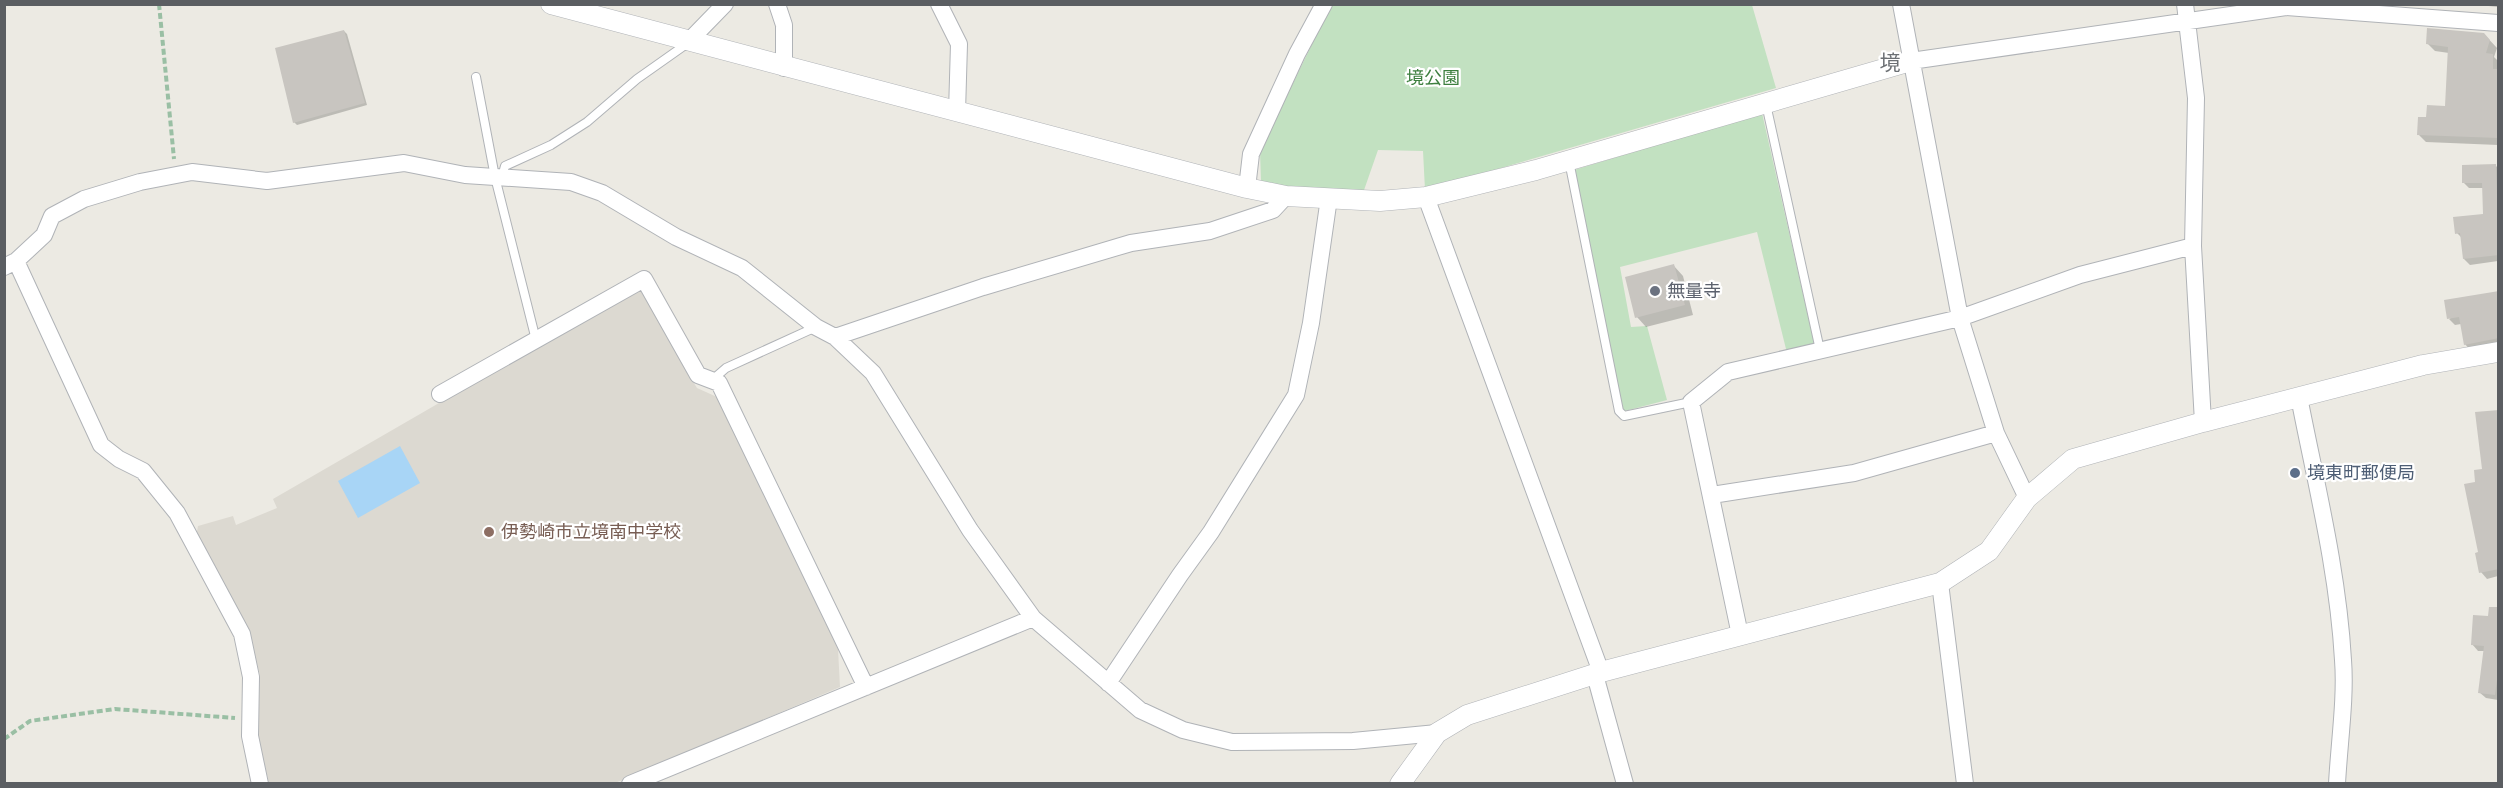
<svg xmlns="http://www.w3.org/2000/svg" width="2503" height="788" font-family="Rubik,'Noto Sans JP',sans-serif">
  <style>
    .education { fill: #dcd9d1 }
    .green { fill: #c2e1c1 }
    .water { fill: #a8d5f6 }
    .shadow { fill: #0003 }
    .building { fill: #c8c5c0 }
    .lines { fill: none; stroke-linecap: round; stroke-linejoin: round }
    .service-casing { stroke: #b0b3b7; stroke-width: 10 }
    .minor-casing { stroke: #b0b3b7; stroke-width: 18 }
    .tertiary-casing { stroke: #b0b3b7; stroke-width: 21 }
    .path { stroke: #9abfa4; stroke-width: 4; stroke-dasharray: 6 3; stroke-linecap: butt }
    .service { stroke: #fff; stroke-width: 8 }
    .minor { stroke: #fff; stroke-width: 16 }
    .tertiary { stroke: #fff; stroke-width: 20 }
    .worship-dot { fill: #6b7280; stroke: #fff; stroke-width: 2 }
    .service-dot { fill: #5c6f8a; stroke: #fff; stroke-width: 2 }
    .education-dot { fill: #8d6e63; stroke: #fff; stroke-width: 2 }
    .labels { text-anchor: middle; stroke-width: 4.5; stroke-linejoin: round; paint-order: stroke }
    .park-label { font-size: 18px; fill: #3d7f3f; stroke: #fff }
    .worship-label { font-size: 18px; fill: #5b616d; stroke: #fff; text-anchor: start }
    .service-label { font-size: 18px; fill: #4e5e75; stroke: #fff; text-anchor: start }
    .education-label { font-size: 18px; fill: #785e54; stroke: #fff; text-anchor: start }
    .quarter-label { font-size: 21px; fill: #6c7074; stroke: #fff }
  </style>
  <rect width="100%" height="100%" fill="#eceae3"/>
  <path class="education" d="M640 287 692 380 697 388 717 397 838 649 840 687 615 783H269L258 737 260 675 249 632 196 537 198 526 233 516 236 525 277 508 273 499Z"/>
  <path class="green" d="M1331 5H1752L1776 88 1425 190 1423 151 1378 150 1363 193 1286 187 1261 182 1260 151Z
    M1762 113 1815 347 1787 353 1757 232 1620 267 1631 327 1647 326 1667 400 1625 411 1621 407 1574 170Z"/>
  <path class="water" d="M400 446 420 483 358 518 338 481Z"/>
  <path class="shadow" d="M2469 4H2498V7Z
    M344 31 347 34 367 105 297 125 294 122Z
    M2484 34 2497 48 2494 57 2498 61V145L2426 142 2419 135 2428 119 2446 108 2449 53 2435 51 2428 44Z
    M2496 166 2498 168V261L2470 265 2464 259 2462 238 2457 233 2484 216V188H2469L2463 182Z
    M1674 266 1683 276 1693 315 1646 327 1637 317Z
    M2498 292V346L2471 351 2465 344 2461 324 2455 325 2449 319Z
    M2498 411V576L2487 579 2481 572 2477 483 2484 470Z
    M2498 619V700L2486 698 2479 692 2485 651H2478L2472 644Z"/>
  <path class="building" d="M2427 28 2484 33 2490 40 2486 53 2493 54V69H2499V138L2417 135 2418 117H2426L2427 105 2445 106 2448 47 2426 44Z
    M344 30 365 103 293 123 275 48Z
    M2496 164 2499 255 2463 259 2460 233 2455 234 2453 217 2483 214 2482 183H2462V165Z
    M1674 264 1685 305 1635 318 1625 277Z
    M2499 291V338L2464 345 2459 317 2447 319 2444 300Z
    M2499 410V569L2479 573 2475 553 2478 552 2464 484 2475 482 2474 470 2482 469 2475 412Z
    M2489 607H2499V665L2495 695 2478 693 2484 646 2471 645 2473 615 2488 616Z"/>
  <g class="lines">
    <g class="service-casing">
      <path id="service" d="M476 77 495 177 536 340
        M1766 104 1820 350
        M1569 161 1619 411 1624 416 1691 402
        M502 177 505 166 551 145 587 122 637 79 688 43
        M711 381 726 368 816 327"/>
    </g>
    <g class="minor-casing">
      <path id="minor" d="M777 4 784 25V68
        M939 4 959 44 957 112
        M1901 4 1960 318 1996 433 2027 498
        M2185 4 2196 98 2193 246 2203 422
        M688 42 725 4
        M1911 61 2286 7 2498 23
        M1247 188 1251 154 1297 54 1324 4
        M1426 197 1601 672
        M16 261 101 445 119 459 143 471 177 513 242 634 251 677 250 736 260 784
        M4 267 16 261 44 235 52 216 84 199 140 182 192 172 267 181 404 163 465 175 571 182 602 193 676 237 742 268 816 327 835 337 873 373 970 530 1033 618 1140 710 1183 730 1232 742 1353 741 1437 733
        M835 337 983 287 1131 243 1210 231 1273 210 1286 196
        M440 394 644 279 698 375 719 383 866 687
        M2299 397C2316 484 2338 571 2343 660 2346 698 2339 744 2337 784
        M1712 495 1854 473 1996 433
        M1940 583 1965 784
        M1740 635 1691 402 1728 372 1960 318 2080 275 2193 246
        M1595 675 1625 784
        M1108 683 1180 575 1211 532 1296 395 1311 323 1329 198
        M630 784 1033 618"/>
    </g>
    <g class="tertiary-casing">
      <path id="tertiary" d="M551 4 1247 188 1286 196 1380 201 1426 197 1536 170 1911 61
        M1400 784 1437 733 1467 715 1601 672 1940 583 1989 551 2027 498 2073 459 2203 422 2423 365 2498 352"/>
    </g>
    <path class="path" d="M159 4 174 159
      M4 739 30 721 115 709 235 718"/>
    <use href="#service" class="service"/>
    <use href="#minor" class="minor"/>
    <use href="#tertiary" class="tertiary"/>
  </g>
  <circle class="worship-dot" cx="1655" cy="291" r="6"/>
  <circle class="service-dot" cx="2295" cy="473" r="6"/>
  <circle class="education-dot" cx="489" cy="532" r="6"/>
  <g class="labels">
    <g class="park-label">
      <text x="1433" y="84">境公園</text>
    </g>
    <g class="worship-label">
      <text x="1667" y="297">無量寺</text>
    </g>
    <g class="service-label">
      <text x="2307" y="479">境東町郵便局</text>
    </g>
    <g class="education-label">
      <text x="501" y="538">伊勢崎市立境南中学校</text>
    </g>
    <g class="quarter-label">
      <text x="1890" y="70">境</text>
    </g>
  </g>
  <rect width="2503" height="788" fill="none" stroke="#5b5e62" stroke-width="12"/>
</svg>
